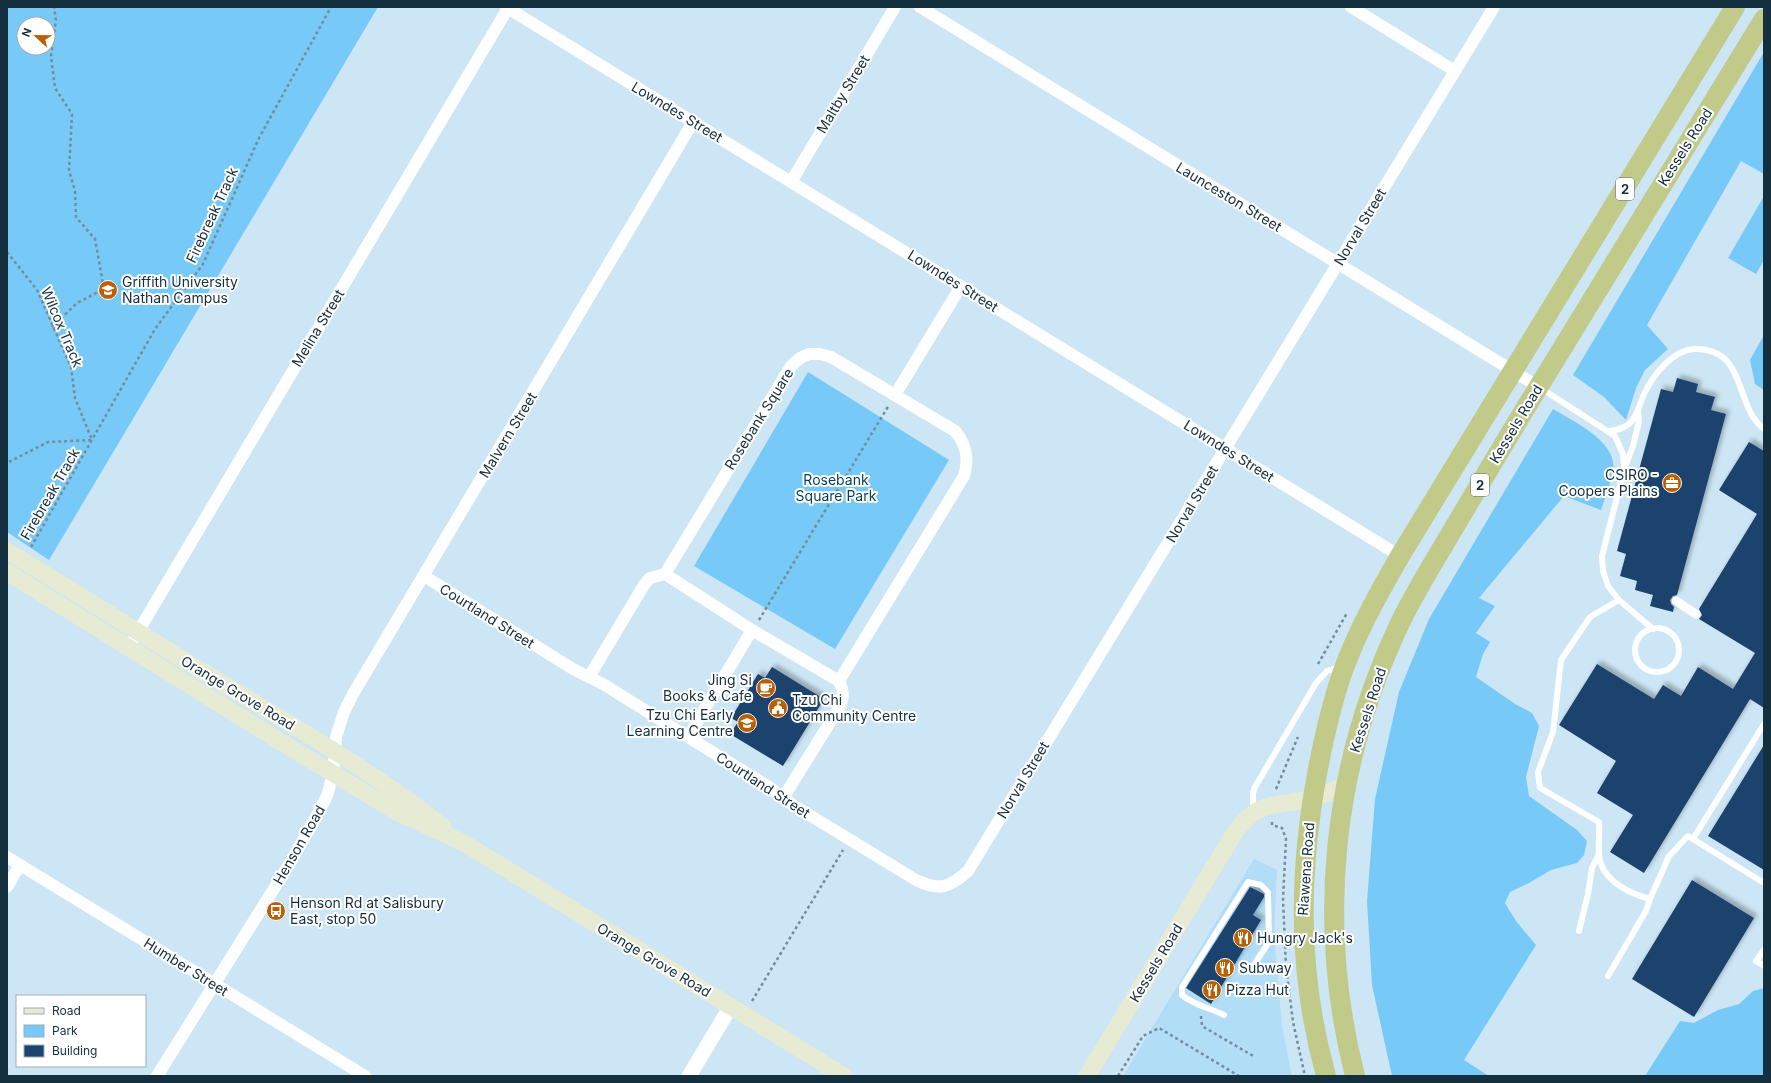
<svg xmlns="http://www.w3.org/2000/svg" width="1771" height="1083" font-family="Inter,sans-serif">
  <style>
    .built { fill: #b2ddf7 }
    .green { fill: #77c9f7; fill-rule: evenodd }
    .building { fill: #1e426e; filter: url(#shadow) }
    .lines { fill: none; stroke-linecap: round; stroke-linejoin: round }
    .path { stroke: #738d9c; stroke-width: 2.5; stroke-dasharray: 3 3; stroke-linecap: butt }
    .service { stroke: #fff; stroke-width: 6 }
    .pedestrian { stroke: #fff; stroke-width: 9 }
    .minor { stroke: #fff; stroke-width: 12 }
    .tertiary { stroke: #fff; stroke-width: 15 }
    .secondary { stroke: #e8ebd3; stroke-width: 17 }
    .trunk { stroke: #c2ca8a; stroke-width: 20 }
    .labels { text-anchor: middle; stroke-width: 4; stroke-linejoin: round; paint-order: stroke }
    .shield { fill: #fff; stroke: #5a6d78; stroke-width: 1 }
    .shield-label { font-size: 13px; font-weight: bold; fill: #142f3e }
    .street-label { font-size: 14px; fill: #142f3e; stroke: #fff }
    .poi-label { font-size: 14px; fill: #142f3e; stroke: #fff; text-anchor: start }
    .park-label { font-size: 14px; fill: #053f59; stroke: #fff }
  </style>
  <defs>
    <filter id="shadow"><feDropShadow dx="3.5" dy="-3.5" stdDeviation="2" flood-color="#0004"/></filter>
  </defs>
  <rect width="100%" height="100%" fill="#cde6f5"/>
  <path class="built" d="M1254 859 1277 870 1274 934 1282 1026 1292 1076H1123Z"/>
  <path class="green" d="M7 7H378L49 560 7 532ZM24 24H48V48H24Z
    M1764 52V174L1741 161 1647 325 1668 349 1645 370 1636 388 1626 420 1604 397 1573 375Z
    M1764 196V260L1756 274 1728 258Z
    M1764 335V390L1755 384 1750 360Z
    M808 372 949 460 835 649 694 566Z
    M1553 409C1574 422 1619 442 1613 472 1610 485 1605 498 1601 510L1564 496 1479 598 1495 606 1476 633 1490 642 1483 654 1476 677 1515 704 1532 713 1539 726 1526 777 1529 796 1577 830 1587 841 1584 855 1577 863 1551 870 1529 883 1510 892 1505 903 1516 921 1536 945 1464 1060 1489 1076H1392L1372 985 1367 901 1375 799 1399 692 1429 619Z
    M1764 988V1076H1645L1680 1021 1694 1023 1718 1010 1739 1004 1753 991Z"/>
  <path class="building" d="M1677 378 1698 384 1696 392 1715 397 1711 410 1726 414 1677 595 1673 596 1670 600 1671 604 1674 607 1673 612 1650 606 1653 595 1635 590 1637 581 1620 576 1626 554 1617 551 1661 389 1673 392Z
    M1749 442 1764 451V708L1750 699 1644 873 1610 852 1633 815 1597 793 1616 761 1559 725 1597 664 1654 699 1663 685 1681 696 1698 667 1733 689 1755 653 1699 619 1702 615 1699 609 1757 514 1719 490Z
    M772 667 824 699 783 766 730 734 738 722 731 718 758 674 765 678Z
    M1764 745V870L1708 836Z
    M1692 880 1754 918 1694 1017 1632 979Z
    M1250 887 1264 894V897L1253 915 1261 920 1211 1004 1186 988Z"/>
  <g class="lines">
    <path class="path" d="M7 252 37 290 71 367 75 398 92 440 48 442 7 463
      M52 327 77 303 104 289 95 239 76 217 75 191 69 170 72 114 55 88 51 56 56 20 54 7
      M31 547 155 329 203 264 258 140 331 7
      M759 620 889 405
      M1318 664 1347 613
      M1276 789 1298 737
      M1272 822V825L1282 828 1286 839 1283 900 1286 966 1293 1022 1305 1076
      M752 1001 843 850
      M1201 1016 1202 1026 1255 1057
      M1118 1076 1143 1036 1159 1028 1239 1076"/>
    <path class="service" d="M1542 389 1615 436 1623 454 1624 468
      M1638 410 1639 422 1633 446 1624 470 1602 556 1603 571 1608 586 1619 600 1653 629
      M1609 431C1616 430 1623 429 1629 424 1638 416 1640 402 1645 392 1654 374 1673 350 1694 349 1748 348 1733 405 1764 429
      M1619 600 1590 617 1561 660 1553 732 1538 772 1540 788 1599 822C1600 833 1598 843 1599 854 1601 880 1628 893 1650 899L1669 856 1688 836 1764 883
      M1635 650a22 22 0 1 1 44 0a22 22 0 1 1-44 0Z
      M1253 810V793L1255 787 1316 683 1327 671 1340 667
      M1693 839 1764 724
      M1579 931 1588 894 1592 868 1599 854
      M1764 950 1756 961 1764 966
      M1608 976 1646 911 1650 899
      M1224 1015C1210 1008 1193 1005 1182 995V987L1248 882 1261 885 1268 892 1269 942 1250 971"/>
    <path class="pedestrian" d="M1676 601 1696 614"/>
    <path class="minor" d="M506 7 1400 556
      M920 7 1539 387
      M1351 7 1455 71
      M791 182 895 7
      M809 354H820L831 357 955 431C967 445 969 459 964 476L839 681 752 630 665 574 791 366 800 358Z
      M895 395 961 286
      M424 576 573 669 603 684 688 737 769 787 793 805 916 880C939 891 949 888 968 871L1494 7
      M129 647 508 8
      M589 677 644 585 650 578 665 574
      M688 737 752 630
      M783 798 839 708C844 698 844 691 839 681
      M7 857 365 1076
      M7 887 20 865
      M157 1076 290 863 316 817 327 796 333 774 336 737 344 712 353 694 693 122"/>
    <path class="tertiary" d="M689 1076 731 1006"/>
    <path class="secondary" d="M7 551C77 593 145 637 215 679 293 726 373 771 443 827
      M7 572 276 739 397 812 464 843 844 1076
      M1087 1076 1235 832C1260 797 1279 808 1313 798 1324 795 1334 790 1345 785"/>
    <path class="trunk" d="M1326 1076C1298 975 1298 877 1317 774 1324 737 1332 699 1346 663 1360 626 1380 591 1400 556L1735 7
      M1355 1076C1316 923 1332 766 1400 623 1418 586 1440 552 1461 516 1490 467 1519 418 1549 370 1621 253 1692 136 1764 19"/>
  </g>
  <defs>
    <g id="university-disc" transform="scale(1)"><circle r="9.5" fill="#ba5f02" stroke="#fff"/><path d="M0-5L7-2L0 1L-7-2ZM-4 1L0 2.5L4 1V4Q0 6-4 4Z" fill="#fff"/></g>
    <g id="office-disc" transform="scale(1)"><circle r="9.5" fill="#ba5f02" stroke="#fff"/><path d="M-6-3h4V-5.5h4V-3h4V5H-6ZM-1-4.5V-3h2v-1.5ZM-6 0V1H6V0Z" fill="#fff"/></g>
    <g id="cafe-disc" transform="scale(1)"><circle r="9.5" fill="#ba5f02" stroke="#fff"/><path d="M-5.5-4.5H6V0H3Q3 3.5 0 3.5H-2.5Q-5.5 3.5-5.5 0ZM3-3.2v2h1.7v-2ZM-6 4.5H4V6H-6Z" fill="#fff"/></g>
    <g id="civic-disc" transform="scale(1)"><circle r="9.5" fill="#ba5f02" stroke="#fff"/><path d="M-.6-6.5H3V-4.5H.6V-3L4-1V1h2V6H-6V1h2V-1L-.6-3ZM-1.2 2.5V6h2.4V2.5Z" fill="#fff"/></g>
    <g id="school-disc" transform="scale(1)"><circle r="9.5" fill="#ba5f02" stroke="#fff"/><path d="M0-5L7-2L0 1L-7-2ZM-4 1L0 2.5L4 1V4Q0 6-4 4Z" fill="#fff"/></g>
    <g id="bus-disc" transform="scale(1)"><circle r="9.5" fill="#ba5f02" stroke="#fff"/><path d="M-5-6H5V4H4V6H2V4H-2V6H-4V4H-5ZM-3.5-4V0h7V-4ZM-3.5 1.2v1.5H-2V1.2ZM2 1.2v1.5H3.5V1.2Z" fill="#fff"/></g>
    <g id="restaurant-disc" transform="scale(1)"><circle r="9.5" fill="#ba5f02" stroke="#fff"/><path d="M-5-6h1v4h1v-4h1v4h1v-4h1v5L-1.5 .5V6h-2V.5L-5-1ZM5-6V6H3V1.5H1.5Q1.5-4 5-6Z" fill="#fff"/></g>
  </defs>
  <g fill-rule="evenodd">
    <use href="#university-disc" x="108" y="290"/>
    <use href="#office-disc" x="1672" y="483"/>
    <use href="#cafe-disc" x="766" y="688"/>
    <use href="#civic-disc" x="778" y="708"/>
    <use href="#school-disc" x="747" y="723"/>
    <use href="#bus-disc" x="276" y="911"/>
    <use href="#restaurant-disc" x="1243" y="938"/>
    <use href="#restaurant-disc" x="1225" y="968"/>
    <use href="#restaurant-disc" x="1212" y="990"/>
  </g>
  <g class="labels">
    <g class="shield">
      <rect x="1616" y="178" width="18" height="22" rx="3"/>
      <rect x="1471" y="474" width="18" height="22" rx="3"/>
    </g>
    <g class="shield-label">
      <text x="1625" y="194">2</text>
      <text x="1480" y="490">2</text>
    </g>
    <g class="street-label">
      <text transform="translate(843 94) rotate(-59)" y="5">Maltby Street</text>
      <text transform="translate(677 112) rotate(31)" y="5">Lowndes Street</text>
      <text transform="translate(1685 147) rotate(-58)" y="5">Kessels Road</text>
      <text transform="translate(1229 197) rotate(31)" y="5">Launceston Street</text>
      <text transform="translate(212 215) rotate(-65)" y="5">Firebreak Track</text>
      <text transform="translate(1360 227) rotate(-59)" y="5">Norval Street</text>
      <text transform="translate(953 281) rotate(32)" y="5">Lowndes Street</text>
      <text transform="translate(62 327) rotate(67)" y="5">Wilcox Track</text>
      <text transform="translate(318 328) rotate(-59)" y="5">Melina Street</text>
      <text transform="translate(759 419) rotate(-58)" y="5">Rosebank Square</text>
      <text transform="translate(1516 424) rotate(-59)" y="5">Kessels Road</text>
      <text transform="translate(508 435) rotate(-59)" y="5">Malvern Street</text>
      <text transform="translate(1229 451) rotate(32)" y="5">Lowndes Street</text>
      <text transform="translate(50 494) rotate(-60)" y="5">Firebreak Track</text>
      <text transform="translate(1192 504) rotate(-59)" y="5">Norval Street</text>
      <text transform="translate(487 616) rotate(32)" y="5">Courtland Street</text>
      <text transform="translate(238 693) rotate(31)" y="5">Orange Grove Road</text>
      <text transform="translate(1368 710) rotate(-72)" y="5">Kessels Road</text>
      <text transform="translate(1023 780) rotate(-59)" y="5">Norval Street</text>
      <text transform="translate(763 785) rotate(33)" y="5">Courtland Street</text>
      <text transform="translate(299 845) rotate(-60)" y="5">Henson Road</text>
      <text transform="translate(1306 869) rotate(-86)" y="5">Riawena Road</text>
      <text transform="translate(654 960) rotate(31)" y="5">Orange Grove Road</text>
      <text transform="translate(1156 963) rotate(-59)" y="5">Kessels Road</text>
      <text transform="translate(186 967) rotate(32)" y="5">Humber Street</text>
    </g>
    <g class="poi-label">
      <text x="122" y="287">Griffith University<tspan x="122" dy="16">Nathan Campus</tspan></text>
      <text x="1658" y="480" text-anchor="end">CSIRO -<tspan x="1658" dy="16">Coopers Plains</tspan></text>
      <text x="752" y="685" text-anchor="end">Jing Si<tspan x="752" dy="16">Books &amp; Cafe</tspan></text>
      <text x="792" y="705">Tzu Chi<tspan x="792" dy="16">Community Centre</tspan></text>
      <text x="733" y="720" text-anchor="end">Tzu Chi Early<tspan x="733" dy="16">Learning Centre</tspan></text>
      <text x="290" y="908">Henson Rd at Salisbury<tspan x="290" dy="16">East, stop 50</tspan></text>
      <text x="1257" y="943">Hungry Jack's</text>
      <text x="1239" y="973">Subway</text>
      <text x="1226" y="995">Pizza Hut</text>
    </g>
    <g class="park-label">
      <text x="836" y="485">Rosebank<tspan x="836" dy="16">Square Park</tspan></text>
    </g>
  </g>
  <rect width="1771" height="1083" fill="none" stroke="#142f3e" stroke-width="16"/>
  <rect x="16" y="995" width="130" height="72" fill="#ffffff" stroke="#a1acb2"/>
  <rect x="24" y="1008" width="20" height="6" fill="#e8ebd3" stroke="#a1acb2"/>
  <text x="52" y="1015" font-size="12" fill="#142f3e">Road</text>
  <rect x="24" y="1025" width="20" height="12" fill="#77c9f7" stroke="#a1acb2"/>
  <text x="52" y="1035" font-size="12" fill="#142f3e">Park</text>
  <rect x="24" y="1045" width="20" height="12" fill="#1e426e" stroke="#a1acb2"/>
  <text x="52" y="1055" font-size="12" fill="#142f3e">Building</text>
  <g transform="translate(36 36) rotate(292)"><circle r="19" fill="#ffffff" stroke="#a1acb2"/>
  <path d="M0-3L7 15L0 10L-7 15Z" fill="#ba5f02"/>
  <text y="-6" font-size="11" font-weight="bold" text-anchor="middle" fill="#142f3e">N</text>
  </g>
</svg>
